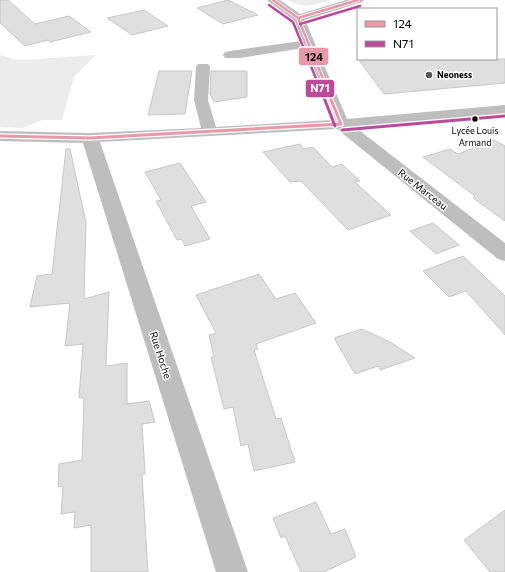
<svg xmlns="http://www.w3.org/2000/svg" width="505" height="572" font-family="Commissioner,sans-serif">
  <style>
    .green { fill: #ececec }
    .building { fill: #dfdfdf; stroke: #c7c7c7 }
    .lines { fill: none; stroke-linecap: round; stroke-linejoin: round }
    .minor { fill: #bebebe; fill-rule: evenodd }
    .bus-1-far1-casing { stroke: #fff; stroke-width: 4 }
    .bus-1-casing { stroke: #fff; stroke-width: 5.5 }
    .bus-2-far1-casing { stroke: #fff; stroke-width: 4 }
    .bus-2-casing { stroke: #fff; stroke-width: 5.5 }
    .bus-1-far1 { stroke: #e997aa; stroke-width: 2.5 }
    .bus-1 { stroke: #e997aa; stroke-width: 3 }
    .bus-2-far1 { stroke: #bb4a9b; stroke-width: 2.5 }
    .bus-2 { stroke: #bb4a9b; stroke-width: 3 }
    .poi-dot { fill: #595959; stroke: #fff; stroke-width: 1.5 }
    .bus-dot { fill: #000; stroke: #fff; stroke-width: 1.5 }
    .labels { text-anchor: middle; stroke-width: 3; stroke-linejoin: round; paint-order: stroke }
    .far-poi-label { font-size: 9px; font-weight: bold; fill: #000; stroke: #fff; text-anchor: start }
    .bus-label { font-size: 9px; fill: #000; stroke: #fff }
    .street-label { font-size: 10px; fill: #000; stroke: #fff }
    .line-badge { stroke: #fff; stroke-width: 1.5 }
    .badge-label { font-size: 11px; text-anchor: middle; font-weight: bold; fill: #fff }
    .pale-badge-label { font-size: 11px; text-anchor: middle; font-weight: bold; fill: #111 }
  </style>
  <rect width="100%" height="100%" fill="#fff"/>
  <path class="green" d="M288 0H331C316 4 302 10 288 0Z
    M0 55 13 59 23 60 96 55 74 77 62 120H42L23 128 0 127Z"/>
  <path class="building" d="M0 0H8L35 24 69 16 91 32 50 42 48 40 25 46 0 23Z
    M228 0 258 15 223 24 197 8Z
    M144 10 168 26 132 35 107 18Z
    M358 59H505V83L384 94Z
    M159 71H192L185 114 148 115Z
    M211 71H247V97L214 102 210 94Z
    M494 140 505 146V221L473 198 475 196 423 157 450 149 458 154Z
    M300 144 304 149 313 147 332 167 342 164 360 181 355 182 391 215 348 230 301 181 290 182 263 152Z
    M66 149H70L86 223 84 299 109 292 106 366 127 363V404L149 401 155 422 142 424 145 474H142L148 572H91V525L74 528 75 512 61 514 63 486 58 487 59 464 82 460 84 398H79L83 344 65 346 70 303 30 307 37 276 52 274Z
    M180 163 206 202 191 206 210 239 185 246 182 239 177 240 156 201 161 200 145 172Z
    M433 223 459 245 436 254 410 231Z
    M463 256 505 296V335L466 291 449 297 423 271Z
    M259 274 276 299 295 293 316 323 256 344 258 349 254 350 276 419 281 418 295 462 254 471 248 444 241 446 233 407 224 409 211 357H214L209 335 216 333 196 295Z
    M362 329 390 342 415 358 380 370 378 366 355 374 334 338Z
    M316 502 331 534 345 529 356 557 324 572H301L285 536 281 538 273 518Z
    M505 510V572H490L464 540Z"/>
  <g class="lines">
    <path class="minor" d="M267 0H280L300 14 346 0H364L362 2 305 20 347 119 505 105V115L355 127 505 243V261L498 259 337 129 100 142 248 572H216L83 143 0 141V131L90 133 201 128 194 100 196 67 198 64H208L210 67 208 100 216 127 331 120 304 48 240 58H225L223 55 225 52 230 51 301 41 293 20Z"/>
    <g class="bus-1-far1-casing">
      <path id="bus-1-far1" d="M273 0 298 18 328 91
        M298 18 358 0"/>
    </g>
    <g class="bus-1-casing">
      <path id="bus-1" d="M327 90 341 124
        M0 136 90 138 341 124"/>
    </g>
    <g class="bus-2-far1-casing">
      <path id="bus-2-far1" d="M269 5 293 22 321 91
        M300 24 360 6"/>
    </g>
    <g class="bus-2-casing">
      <path id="bus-2" d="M321 90 335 126
        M342 130 505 116"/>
    </g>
    <use href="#bus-1-far1" class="bus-1-far1"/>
    <use href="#bus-1" class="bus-1"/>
    <use href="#bus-2-far1" class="bus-2-far1"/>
    <use href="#bus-2" class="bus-2"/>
  </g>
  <circle class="poi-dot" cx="429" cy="75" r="4"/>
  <circle class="bus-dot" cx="475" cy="119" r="3.5"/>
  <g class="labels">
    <g class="far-poi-label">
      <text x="437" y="78">Neoness</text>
    </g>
    <g class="bus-label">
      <text x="475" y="134">Lycée Louis<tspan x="475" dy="12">Armand</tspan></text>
    </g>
    <g class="street-label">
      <text transform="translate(423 189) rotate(38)" y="4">Rue Marceau</text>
      <text transform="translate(161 355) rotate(72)" y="4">Rue Hoche</text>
    </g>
  </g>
  <g class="line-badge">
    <rect x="298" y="47" width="31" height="19" rx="4" fill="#e997aa"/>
    <rect x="305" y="79" width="30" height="19" rx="4" fill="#bb4a9b"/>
  </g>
  <g class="badge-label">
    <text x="320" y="92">N71</text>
  </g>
  <g class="pale-badge-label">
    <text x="314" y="61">124</text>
  </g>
  <rect x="357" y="8" width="140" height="52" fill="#ffffff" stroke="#999999"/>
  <rect x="365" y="21" width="20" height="6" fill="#e997aa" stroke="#999999"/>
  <text x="393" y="28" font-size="12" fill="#000000">124</text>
  <rect x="365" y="41" width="20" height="6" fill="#bb4a9b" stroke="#999999"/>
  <text x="393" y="48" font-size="12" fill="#000000">N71</text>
</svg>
